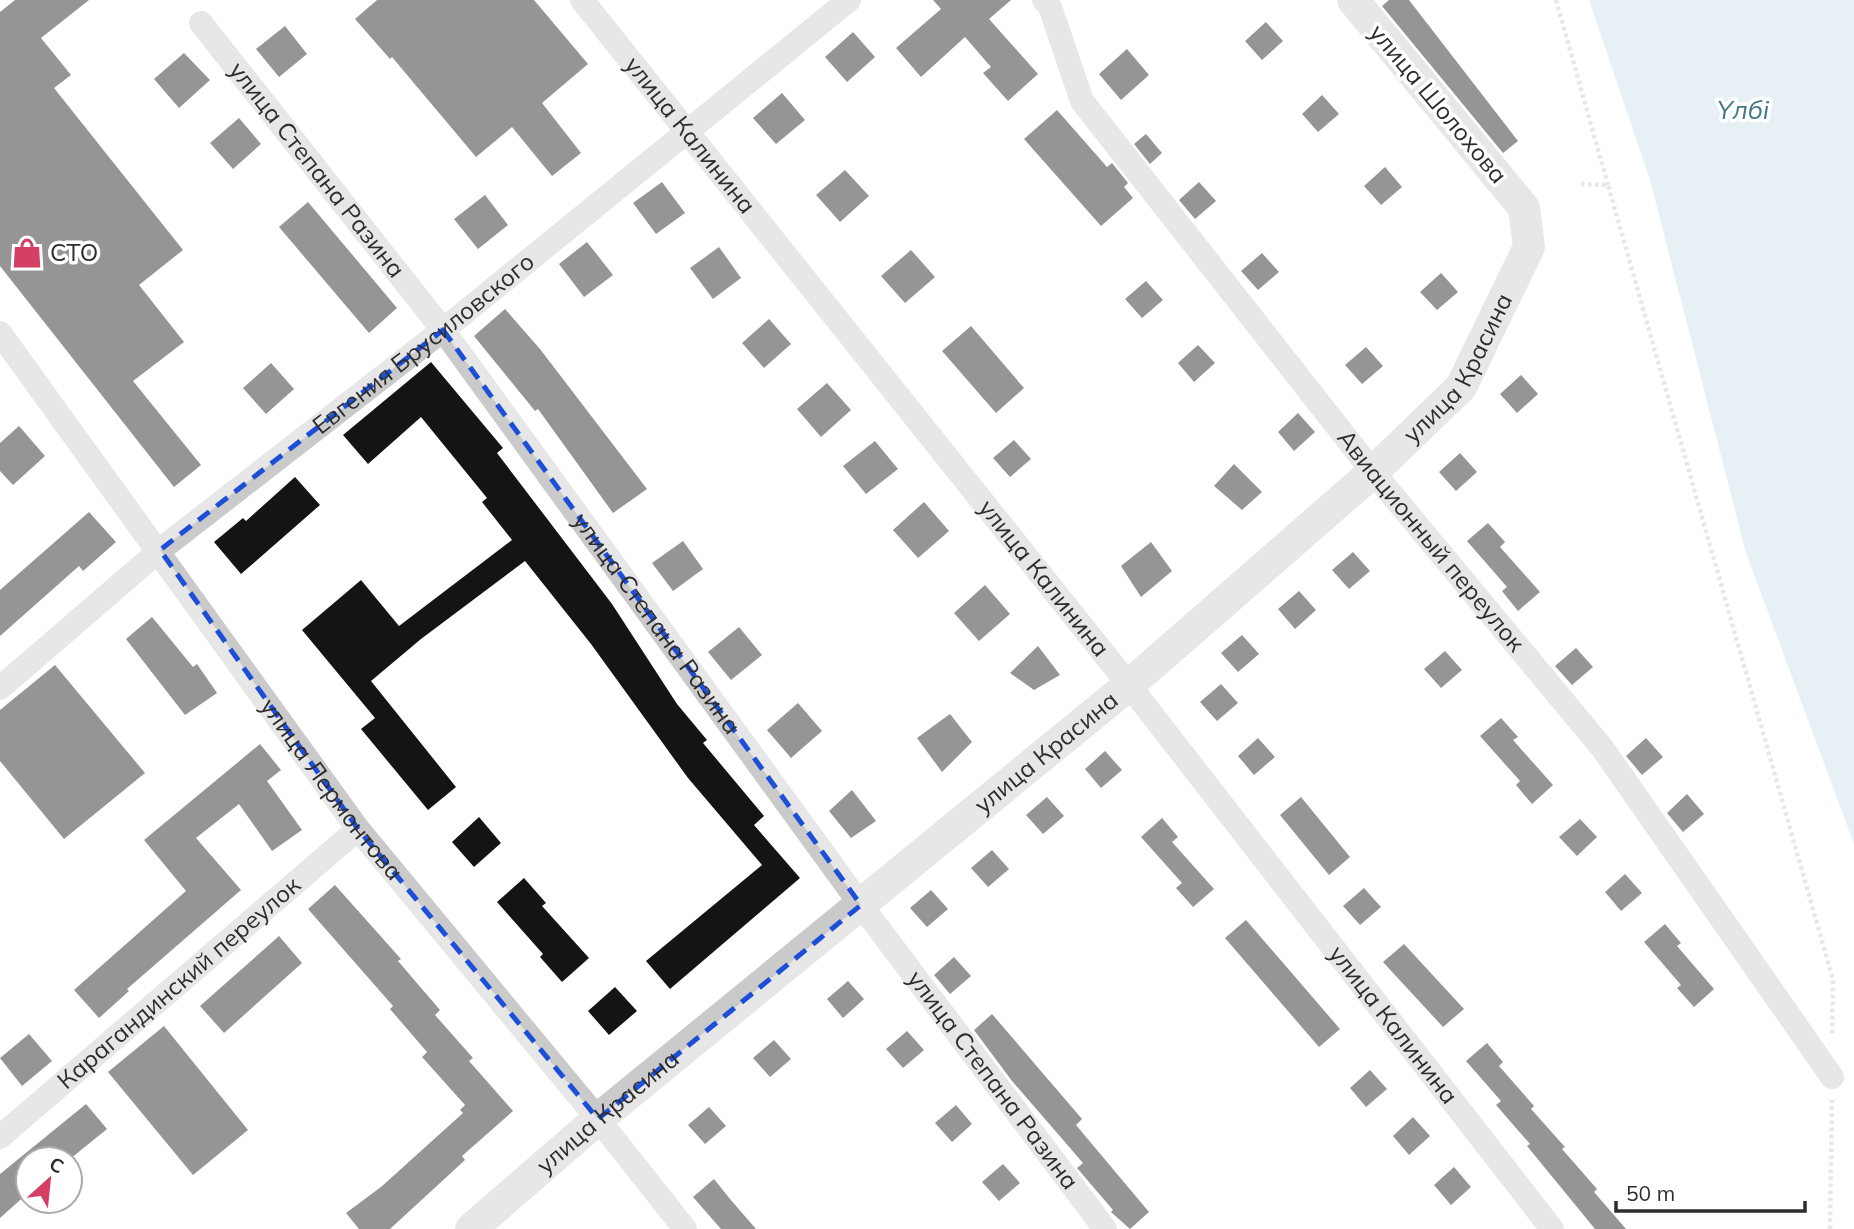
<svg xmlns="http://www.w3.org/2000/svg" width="1854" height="1229" font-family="Mulish,sans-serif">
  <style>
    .water { fill: #c9e1e8 }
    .building { fill: #141414 }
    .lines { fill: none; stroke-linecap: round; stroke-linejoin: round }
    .path { stroke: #cacaca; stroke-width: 4.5; stroke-dasharray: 3.5 3.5; stroke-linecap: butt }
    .minor { stroke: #cacaca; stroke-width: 24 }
    .tertiary { stroke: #cacaca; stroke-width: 32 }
    .marked { fill: none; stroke: #1d4ed8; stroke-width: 5; stroke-dasharray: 14 9; stroke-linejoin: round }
    .labels { text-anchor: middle; stroke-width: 7; stroke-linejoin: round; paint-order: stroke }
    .street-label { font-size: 24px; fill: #2d2d2d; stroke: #fff }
    .poi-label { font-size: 24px; fill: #2d2d2d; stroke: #fff; text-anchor: start }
    .water-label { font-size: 26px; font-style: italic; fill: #437887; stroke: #fff }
  </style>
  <rect width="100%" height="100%" fill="#fff"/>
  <path class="water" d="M1589 0H1854V844L1746 553 1650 180Z"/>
  <path class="building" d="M15 0H89L41 38 71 75 54 88 183 250 139 285 184 342 133 381 201 465 174 487 0 266V12Z
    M377 0H534L588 64 542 103 581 153 552 176 512 127 476 157 392 57 390 59 355 19Z
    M933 0H1011L989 19 1038 74 1008 101 983 73 991 67 965 37 921 77 896 48 941 9Z
    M1389 0H1409L1518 141 1503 153 1382 6Z
    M1266 22 1283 41 1262 60 1245 41Z
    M285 26 307 54 279 77 256 49Z
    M853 32 875 57 847 82 825 57Z
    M1127 49 1149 75 1121 100 1099 74Z
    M184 53 210 80 179 108 154 79Z
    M782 93 805 120 776 144 753 118Z
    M1322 95 1339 114 1318 132 1302 114Z
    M1057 110 1107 167 1112 163 1128 183 1124 187 1133 198 1101 226 1024 139Z
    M239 118 261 144 233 169 210 143Z
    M1146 134 1162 153 1150 164 1134 144Z
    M1385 167 1402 187 1381 205 1364 186Z
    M845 170 869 196 840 222 816 195Z
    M662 182 685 213 656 234 633 203Z
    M1199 182 1216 201 1195 219 1179 200Z
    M485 195 508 225 478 249 454 219Z
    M308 202 397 308 369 333 279 227Z
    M587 242 613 275 584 297 559 264Z
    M719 247 741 278 713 299 690 268Z
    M911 250 935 277 905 303 881 276Z
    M1262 253 1279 272 1258 290 1241 271Z
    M1441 273 1458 292 1437 310 1420 292Z
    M1146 281 1163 300 1142 318 1125 299Z
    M505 309 540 349 647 489 613 513 538 409 535 411 474 336Z
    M769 319 791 344 764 368 742 343Z
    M971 326 1024 388 996 413 942 351Z
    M1198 345 1215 363 1194 382 1178 363Z
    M1366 347 1383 366 1362 384 1345 365Z
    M431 362 503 448 497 453 612 604 677 704 707 740 703 743 764 816 754 825 800 878 670 989 646 961 762 865 688 778 591 644 525 561 421 639 371 681 456 787 428 810 361 729 375 718 302 630 361 580 399 626 512 540 482 502 487 498 421 417 368 464 343 435Z
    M271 363 294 389 266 414 243 388Z
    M1521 375 1538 394 1517 413 1500 394Z
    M827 383 851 410 821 437 797 409Z
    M1298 413 1315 432 1294 451 1278 432Z
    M19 426 45 456 13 485 0 471V443Z
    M1014 440 1031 459 1010 477 993 458Z
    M875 441 898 469 866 494 843 466Z
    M1460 453 1477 472 1456 491 1439 472Z
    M1234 464 1262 492 1242 510 1214 486Z
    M295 477 320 505 241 574 214 542 243 518 246 521Z
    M924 502 949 531 918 558 893 530Z
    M89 512 116 542 83 571 79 566 0 636V590Z
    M1488 523 1505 542 1500 547 1540 592 1518 611 1502 591 1507 587 1467 541Z
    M683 541 703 569 673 591 652 563Z
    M1151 542 1172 571 1141 597 1121 566Z
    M1353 552 1370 571 1349 589 1332 570Z
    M985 585 1010 614 979 641 954 613Z
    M1299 591 1316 610 1295 629 1278 609Z
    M152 617 193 667 197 664 217 693 185 715 126 639Z
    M739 627 762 655 731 680 708 652Z
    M1242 635 1259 654 1238 672 1221 653Z
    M1038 646 1060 675 1034 690 1010 673Z
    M1576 648 1593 667 1572 685 1555 666Z
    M1445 651 1462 670 1441 688 1424 669Z
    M55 665 145 773 64 839 0 761V710Z
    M1221 684 1238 703 1217 721 1200 702Z
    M798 703 822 731 791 758 767 730Z
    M950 714 972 742 942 772 917 738Z
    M1501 718 1518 737 1513 740 1553 785 1532 804 1516 785 1520 781 1480 736Z
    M1258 738 1275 757 1254 775 1238 756Z
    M1646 738 1663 757 1642 775 1626 756Z
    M260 744 281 770 267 781 302 830 272 851 239 804 196 838 241 890 127 989 129 991 99 1018 74 990 186 891 144 840Z
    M1105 751 1122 770 1101 788 1085 769Z
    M852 790 876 821 851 838 829 811Z
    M1687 794 1704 814 1683 832 1667 813Z
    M1047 797 1064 816 1043 834 1026 815Z
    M1301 797 1350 857 1329 875 1280 815Z
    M479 817 501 843 474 867 452 842Z
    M1162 818 1178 837 1172 842 1214 889 1193 907 1176 888 1182 883 1141 837Z
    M1580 819 1597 837 1577 856 1559 837Z
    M992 850 1009 869 988 887 971 868Z
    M1625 874 1642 893 1621 911 1605 892Z
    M524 878 546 903 542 906 589 958 562 982 540 957 543 954 497 902Z
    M335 885 401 959 398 961 440 1010 435 1015 473 1058 469 1061 513 1111 462 1156 465 1160 390 1229H359L346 1213 381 1187 463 1113 460 1110 465 1105 422 1057 427 1052 390 1009 393 1006 308 909Z
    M1364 888 1381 907 1360 925 1343 906Z
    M931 890 948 909 927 927 910 908Z
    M1246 920 1340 1029 1319 1047 1225 938Z
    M1665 924 1681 943 1677 946 1714 989 1694 1007 1677 988 1681 985 1644 942Z
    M279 936 302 963 224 1033 200 1006Z
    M1404 944 1464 1009 1443 1027 1383 962Z
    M954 957 971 976 950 994 934 975Z
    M848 981 864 999 843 1018 827 999Z
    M615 987 637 1011 609 1035 588 1011Z
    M992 1014 1082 1119 1076 1125 1149 1212 1130 1229 1111 1212 1113 1210 1077 1168 1083 1163 1012 1081 974 1030Z
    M164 1026 248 1130 193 1175 108 1072Z
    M907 1031 924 1050 903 1068 886 1049Z
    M29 1034 52 1061 22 1086 0 1058Z
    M774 1040 791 1059 770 1077 753 1058Z
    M1487 1043 1503 1062 1499 1066 1534 1106 1531 1109 1565 1147 1562 1149 1597 1189 1594 1192 1626 1229H1595L1527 1146 1530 1144 1496 1105 1501 1101 1466 1061Z
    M1370 1070 1387 1089 1366 1107 1350 1088Z
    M86 1104 107 1129 70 1159H28V1193L0 1218V1174Z
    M956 1105 972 1124 952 1142 935 1123Z
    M709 1107 726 1126 705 1144 688 1125Z
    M1413 1117 1430 1136 1409 1155 1393 1136Z
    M1003 1164 1020 1183 999 1201 982 1182Z
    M1454 1167 1471 1187 1451 1205 1434 1185Z
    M714 1179 730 1199 756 1229H721L693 1197Z"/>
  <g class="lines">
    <path class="path" d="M1556 0 1608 185
      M1581 184 1608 185 1833 980 1832 1036
      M1830 1229 1832 1100"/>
    <g class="minor">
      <path id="s1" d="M582 0 1129 685 1552 1229"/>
      <path id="s2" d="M1044 0 1050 7 1082 101 1373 472 1603 749 1832 1077"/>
      <path id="s3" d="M201 23 443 330 861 905 1105 1229"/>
      <path id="s4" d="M0 333 358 829 598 1119 685 1229"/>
      <path id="s5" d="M0 688 160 550 443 330 849 0"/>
      <path id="s6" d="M0 1137 358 829"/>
    </g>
    <path class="tertiary" id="s7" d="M471 1229 598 1119 1129 685 1373 472 1461 387 1529 247 1524 208 1353 0"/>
  </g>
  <path d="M0 0H1854V1229H0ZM443 330 861 905 598 1119 358 829 160 550Z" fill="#fff" fill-opacity=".55" fill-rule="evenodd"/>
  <path class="marked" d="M443 330 861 905 598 1119 358 829 160 550Z"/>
  <defs>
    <g id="shop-bare" transform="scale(2.415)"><path d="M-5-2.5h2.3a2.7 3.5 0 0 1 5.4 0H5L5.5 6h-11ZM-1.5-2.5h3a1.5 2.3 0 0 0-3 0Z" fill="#d43f63" stroke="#fff" stroke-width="2.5" paint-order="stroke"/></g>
  </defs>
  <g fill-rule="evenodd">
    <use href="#shop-bare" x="27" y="253"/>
  </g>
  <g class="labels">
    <g class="street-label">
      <text transform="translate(1438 104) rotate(50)" y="8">улица Шолохова</text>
      <text dy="8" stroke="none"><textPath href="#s1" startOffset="173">улица Калинина</textPath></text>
      <text dy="8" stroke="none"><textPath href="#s3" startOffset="187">улица Степана Разина</textPath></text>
      <text dy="8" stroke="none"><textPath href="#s5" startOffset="546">Евгения Брусиловского</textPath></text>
      <text dy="8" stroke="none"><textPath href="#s7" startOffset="1314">улица Красина</textPath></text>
      <text dy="8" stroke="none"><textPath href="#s2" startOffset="670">Авиационный переулок</textPath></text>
      <text dy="8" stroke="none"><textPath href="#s1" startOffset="740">улица Калинина</textPath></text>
      <text dy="8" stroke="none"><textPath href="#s3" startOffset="754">улица Степана Разина</textPath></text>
      <text dy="8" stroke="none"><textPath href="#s7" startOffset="747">улица Красина</textPath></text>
      <text dy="8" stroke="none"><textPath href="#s4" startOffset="564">улица Лермонтова</textPath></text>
      <text dy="8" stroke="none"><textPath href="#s6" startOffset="236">Карагандинский переулок</textPath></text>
      <text dy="8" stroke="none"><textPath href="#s1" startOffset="1307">улица Калинина</textPath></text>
      <text dy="8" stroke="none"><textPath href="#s3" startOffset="1321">улица Степана Разина</textPath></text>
      <text dy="8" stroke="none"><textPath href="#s7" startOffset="180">улица Красина</textPath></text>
    </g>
    <g class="poi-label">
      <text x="50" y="261">СТО</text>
    </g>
    <g class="water-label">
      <text x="1743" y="119">Үлбі</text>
    </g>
  </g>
  <g transform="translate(49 1180) rotate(27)"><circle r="33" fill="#ffffff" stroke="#ababab" stroke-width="2"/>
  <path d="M0-5L12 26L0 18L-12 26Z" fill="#d43f63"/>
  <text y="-10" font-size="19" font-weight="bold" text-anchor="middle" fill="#2d2d2d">С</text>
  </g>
  <path d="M1616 1201v10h189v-10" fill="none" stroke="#2d2d2d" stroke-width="3.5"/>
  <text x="1626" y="1201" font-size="21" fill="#2d2d2d" stroke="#ffffff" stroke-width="5" paint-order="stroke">50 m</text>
</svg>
